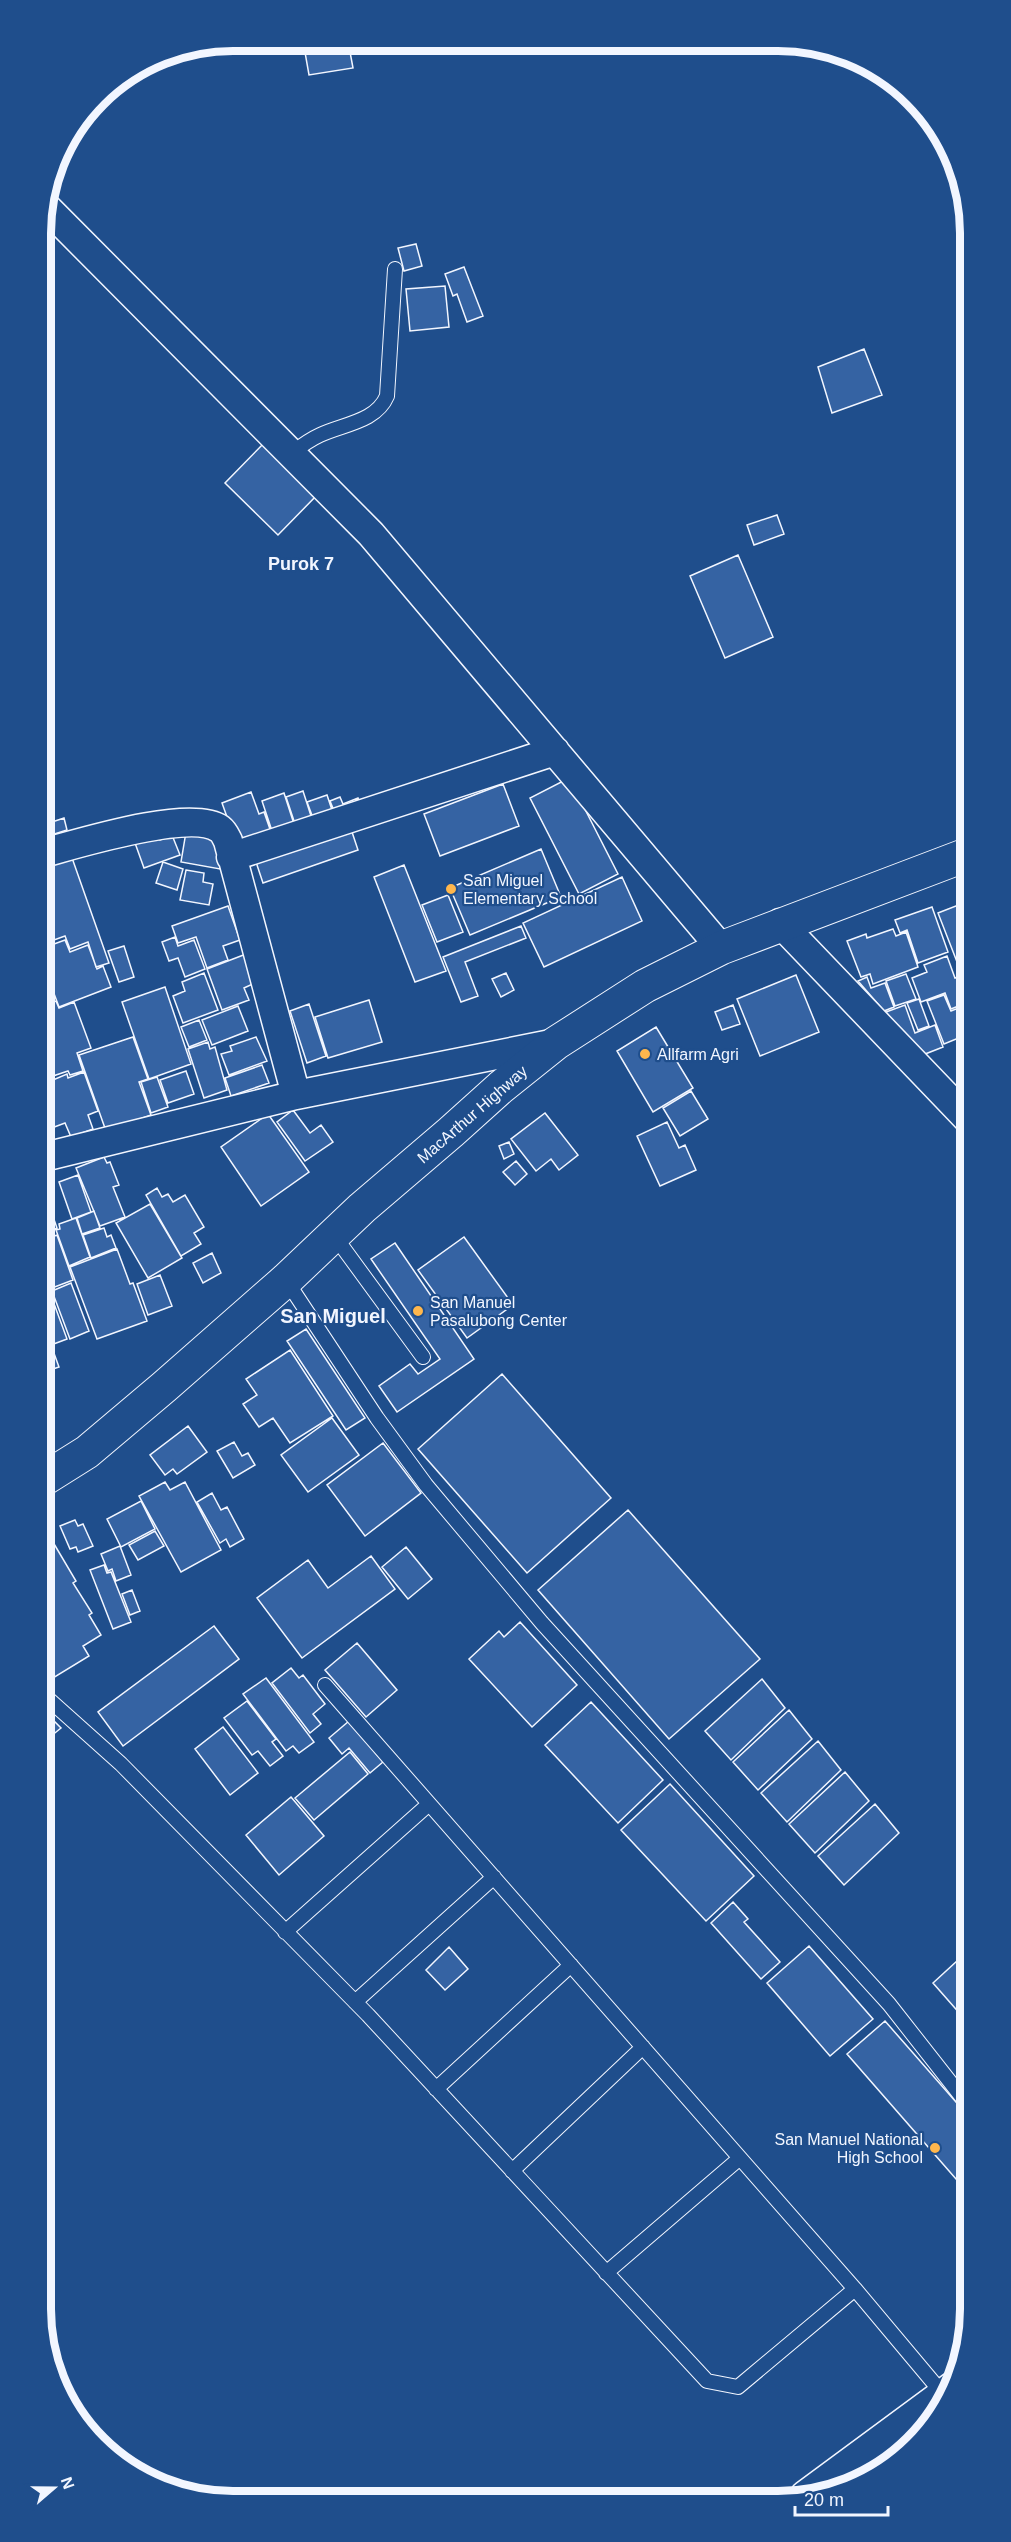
<svg xmlns="http://www.w3.org/2000/svg" width="1011" height="2542" font-family="Helvetica,sans-serif">
  <style>
    .building { fill: #3563a3; stroke: #f2f6ff; stroke-width: 1.5 }
    .lines { fill: none; stroke-linecap: round; stroke-linejoin: round }
    .service-casing { stroke: #f2f6ff; stroke-width: 16 }
    .minor-casing { stroke: #f2f6ff; stroke-width: 31 }
    .trunk-casing { stroke: #f2f6ff; stroke-width: 35 }
    .service { stroke: #1f4e8c; stroke-width: 14 }
    .minor { stroke: #1f4e8c; stroke-width: 28 }
    .trunk { stroke: #1f4e8c; stroke-width: 33 }
    .poi-dot { fill: #ffb74d; stroke: #1f4e8c; stroke-width: 2 }
    .labels { text-anchor: middle; stroke-width: 4.5; stroke-linejoin: round; paint-order: stroke }
    .poi-label { font-size: 16px; fill: #f2f6ff; stroke: #1f4e8c; text-anchor: start }
    .street-label { font-size: 16px; fill: #f2f6ff; stroke: #1f4e8c }
    .neighbourhood-label { font-size: 18px; font-weight: bold; fill: #f2f6ff; stroke: #1f4e8c }
    .quarter-label { font-size: 20px; font-weight: bold; fill: #f2f6ff; stroke: #1f4e8c }
    .rim { fill: none; stroke: #f2f6ff; stroke-width: 8 }
  </style>
  <rect width="100%" height="100%" fill="#1f4e8c"/>
  <path class="building" d="M303 41H348L353 68 309 75Z
    M416 244 422 266 404 271 398 248Z
    M464 267 483 316 467 322 457 294 453 296 445 274Z
    M445 286 449 327 410 331 406 289Z
    M864 349 882 395 832 413 818 367Z
    M265 442 318 494 278 535 225 483Z
    M777 515 784 534 754 545 747 525Z
    M738 555 773 637 725 658 690 576Z
    M569 778 618 874 579 894 530 798Z
    M503 784 519 826 440 856 424 814Z
    M303 791 312 819 295 824 286 797Z
    M251 792 259 814 264 812 271 832 237 845 222 803Z
    M284 793 294 824 272 831 262 801Z
    M327 795 335 819 316 826 307 802Z
    M340 797 343 804 358 798 362 809 337 818 330 801Z
    M64 818 67 830 45 837 43 825Z
    M187 826 225 842 220 869 181 862Z
    M350 826 358 850 263 883 255 859Z
    M158 835 160 840 172 835 180 855 144 868 135 843Z
    M541 849 561 897 470 935 450 888Z
    M71 855 109 963 96 967 88 942 70 949 65 936 43 944V865Z
    M163 862 183 869 177 890 156 883Z
    M404 865 446 971 415 982 374 877Z
    M186 870 204 873 203 882 213 884 209 905 180 900Z
    M622 877 642 921 544 967 523 923Z
    M448 895 463 932 437 942 422 905Z
    M966 902V964L959 967 938 913Z
    M228 906 240 940 223 946 228 960 207 968 196 937 178 943 172 926Z
    M932 907 948 952 918 963 907 930 900 933 895 920Z
    M521 926 526 938 465 962 478 996 461 1002 443 957Z
    M893 929 896 936 906 932 918 967 873 984 870 974 861 977 847 941 866 934 867 938Z
    M175 937 178 946 194 940 205 969 185 977 178 958 169 961 162 942Z
    M65 940 70 952 88 945 97 969 103 966 111 987 59 1007 43 964V948Z
    M124 946 134 977 119 982 108 951Z
    M246 954 257 982 244 988 249 1000 222 1010 207 969Z
    M947 956 955 978 959 977 966 997V1003L951 1009 945 993 921 1002 912 978 927 972 924 965Z
    M43 970 53 999 43 1002Z
    M204 973 218 1010 183 1023 173 996 185 991 182 982Z
    M506 973 514 990 501 997 492 979Z
    M906 974 916 999 895 1006 886 981Z
    M796 975 819 1032 760 1056 737 999Z
    M867 977 871 988 885 983 894 1007 884 1011 858 981Z
    M165 987 191 1064 149 1079 122 1002Z
    M944 995 951 1011 966 1005V1035L944 1044 927 1001Z
    M919 999 929 1026 918 1030 907 1003Z
    M369 1000 382 1042 328 1058 315 1017Z
    M56 1001 59 1008 74 1002 91 1048 77 1053 83 1071 70 1075 68 1071 53 1076 48 1062 43 1063V1006Z
    M309 1004 326 1056 307 1063 290 1011Z
    M733 1005 740 1024 722 1030 715 1012Z
    M905 1005 915 1033 935 1025 943 1047 920 1056 886 1012Z
    M238 1006 248 1031 212 1045 202 1020Z
    M199 1020 207 1040 189 1047 181 1027Z
    M656 1027 693 1088 653 1112 617 1051Z
    M133 1037 148 1079 139 1082 151 1115 106 1131 79 1055Z
    M256 1037 267 1061 229 1075 221 1054 232 1051 230 1046Z
    M208 1042 210 1049 215 1047 227 1090 204 1098 188 1049Z
    M262 1065 269 1083 231 1096 225 1078Z
    M48 1066 53 1080 67 1074 68 1078 84 1072 98 1111 88 1115 93 1129 71 1137 65 1123 49 1129 43 1113V1068Z
    M186 1071 194 1094 168 1103 160 1080Z
    M157 1077 168 1107 151 1113 141 1082Z
    M691 1091 708 1119 680 1136 663 1108Z
    M293 1110 310 1133 321 1125 333 1142 305 1161 277 1122Z
    M545 1113 578 1155 559 1170 551 1159 536 1171 511 1139Z
    M268 1114 309 1172 261 1206 221 1147Z
    M667 1122 679 1148 685 1145 696 1170 660 1186 637 1136Z
    M509 1142 514 1154 504 1159 499 1146Z
    M104 1157 107 1163 110 1162 119 1185 113 1187 125 1217 100 1226 76 1168Z
    M516 1161 527 1174 515 1185 503 1172Z
    M78 1175 91 1212 72 1219 59 1182Z
    M157 1188 162 1197 168 1194 173 1202 185 1195 204 1227 194 1233 201 1244 181 1256 146 1195Z
    M47 1199 57 1228 51 1231 53 1235 44 1238V1201Z
    M150 1204 182 1258 148 1278 116 1223Z
    M94 1211 100 1228 82 1234 77 1218Z
    M76 1218 90 1257 69 1266 56 1230 60 1229 59 1224Z
    M104 1228 107 1237 111 1235 116 1248 91 1258 83 1235Z
    M57 1235 73 1280 52 1288 44 1265V1240Z
    M464 1237 513 1305 467 1338 418 1270Z
    M395 1243 474 1359 397 1412 379 1386 410 1364 418 1374 440 1359 371 1259Z
    M117 1249 130 1284 133 1283 147 1321 97 1339 70 1267Z
    M212 1253 221 1273 203 1283 193 1263Z
    M160 1275 172 1306 148 1315 137 1284Z
    M71 1283 89 1331 70 1339 52 1291Z
    M49 1290 67 1339 51 1345 59 1367 44 1372V1292Z
    M306 1329 365 1418 346 1430 287 1341Z
    M290 1350 333 1416 290 1443 273 1418 259 1427 243 1404 257 1395 246 1379Z
    M502 1374 611 1498 527 1573 418 1449Z
    M332 1418 359 1455 308 1492 281 1455Z
    M188 1426 207 1452 177 1474 173 1469 165 1475 150 1455Z
    M234 1442 242 1456 248 1453 255 1465 233 1478 217 1451Z
    M383 1443 421 1493 365 1536 327 1485Z
    M165 1482 170 1490 185 1482 221 1550 181 1572 139 1496Z
    M212 1493 221 1510 227 1507 244 1539 230 1547 226 1539 220 1543 197 1502Z
    M141 1501 155 1529 121 1547 107 1519Z
    M628 1510 760 1659 669 1739 538 1590Z
    M75 1520 78 1526 83 1524 93 1546 78 1552 76 1547 70 1549 60 1526Z
    M155 1531 164 1546 138 1560 129 1545Z
    M47 1532 76 1581 73 1583 92 1613 89 1615 101 1635 83 1646 89 1656 53 1678 49 1671 45 1674V1534Z
    M120 1546 131 1575 116 1581 112 1569 108 1571 101 1554Z
    M406 1547 432 1579 408 1599 382 1567Z
    M371 1556 395 1589 302 1658 257 1598 308 1560 328 1588Z
    M104 1565 107 1573 111 1572 131 1622 113 1629 90 1570Z
    M132 1590 140 1611 130 1615 122 1594Z
    M520 1622 577 1685 532 1727 469 1659 499 1631 504 1637Z
    M214 1626 239 1659 123 1746 98 1712Z
    M357 1643 397 1690 366 1717 325 1670Z
    M291 1668 299 1678 303 1675 325 1704 313 1714 321 1724 310 1733 272 1683Z
    M266 1678 314 1742 299 1753 293 1746 286 1751 243 1694Z
    M762 1679 785 1708 731 1760 705 1731Z
    M247 1701 276 1739 272 1742 283 1756 270 1766 258 1751 252 1755 224 1718Z
    M591 1702 663 1780 618 1823 545 1745Z
    M789 1710 812 1739 758 1790 733 1762Z
    M45 1712 61 1728 45 1741Z
    M349 1721 383 1762 370 1773 349 1748 342 1754 329 1738Z
    M223 1727 258 1773 230 1795 195 1749Z
    M818 1741 841 1770 787 1822 761 1793Z
    M350 1752 368 1774 314 1820 295 1798Z
    M845 1772 869 1801 815 1853 789 1824Z
    M670 1784 754 1876 706 1921 621 1830Z
    M291 1797 324 1836 279 1875 246 1835Z
    M875 1804 899 1833 844 1885 818 1856Z
    M733 1902 748 1919 744 1922 780 1962 761 1979 711 1923Z
    M809 1946 873 2019 830 2056 767 1983Z
    M449 1947 468 1969 445 1990 426 1970Z
    M969 1950V2024L933 1983Z
    M885 2021 970 2118V2195L847 2054Z"/>
  <g class="lines">
    <g class="service-casing">
      <path id="service" d="M292 453C301 446 309 440 320 435 343 424 376 422 387 396L395 269
        M333 1234 423 1357
        M286 1280 377 1418 426 1485 542 1623 889 2004 969 2106
        M325 1685 855 2289 943 2394
        M45 1696 121 1764 368 2015 707 2381 738 2387 855 2289
        M285 1932 429 1804
        M355 2002 494 1877
        M436 2089 571 1965
        M512 2171 643 2047
        M606 2273 740 2158"/>
    </g>
    <g class="minor-casing">
      <path id="minor" d="M45 206 371 534 721 948
        M43 853C77 844 191 808 220 829 224 832 226 837 228 841L296 1095
        M231 857 555 751
        M780 923 967 1118
        M44 1157 296 1095 556 1043
        M805 2495 954 2385"/>
    </g>
    <g class="trunk-casing">
      <path id="trunk" d="M44 1479 87 1452 164 1387 286 1280 362 1208 451 1132 501 1087 556 1043 645 986 721 948 966 855"/>
    </g>
    <use href="#service" class="service"/>
    <use href="#minor" class="minor"/>
    <use href="#trunk" class="trunk"/>
  </g>
  <g class="poi-dot">
    <circle cx="451" cy="889" r="6"/>
    <circle cx="645" cy="1054" r="6"/>
    <circle cx="418" cy="1311" r="6"/>
    <circle cx="935" cy="2148" r="6"/>
  </g>
  <g class="labels">
    <g class="poi-label">
      <text x="463" y="886">San Miguel<tspan x="463" dy="18">Elementary School</tspan></text>
      <text x="657" y="1060">Allfarm Agri</text>
      <text x="430" y="1308">San Manuel<tspan x="430" dy="18">Pasalubong Center</tspan></text>
      <text x="923" y="2145" text-anchor="end">San Manuel National<tspan x="923" dy="18">High School</tspan></text>
    </g>
    <g class="street-label">
      <text transform="translate(472 1114) rotate(-41)" y="6">MacArthur Highway</text>
    </g>
    <g class="neighbourhood-label">
      <text x="301" y="570">Purok 7</text>
    </g>
    <g class="quarter-label">
      <text x="333" y="1323">San Miguel</text>
    </g>
  </g>
  <path d="M0 0H1011V2542H0ZM233 51H778A182 182 0 0 1 960 233V2309A182 182 0 0 1 778 2491H233A182 182 0 0 1 51 2309V233A182 182 0 0 1 233 51Z" fill="#1f4e8c" fill-rule="evenodd"/>
  <path class="rim" d="M233 51H778A182 182 0 0 1 960 233V2309A182 182 0 0 1 778 2491H233A182 182 0 0 1 51 2309V233A182 182 0 0 1 233 51Z"/>
  <g transform="translate(54 2488) rotate(70)" stroke="#1f4e8c" stroke-width="4.5" paint-order="stroke">
  <path d="M0-4.5L10 22L0 15L-10 22Z" fill="#f2f6ff"/>
  <text y="-9" font-size="16" font-weight="bold" text-anchor="middle" fill="#f2f6ff">N</text>
  </g>
  <path d="M795 2506v9h93v-9" fill="none" stroke="#f2f6ff" stroke-width="3"/>
  <text x="804" y="2506" font-size="18" fill="#f2f6ff" stroke="#1f4e8c" stroke-width="4.5" paint-order="stroke">20 m</text>
</svg>
